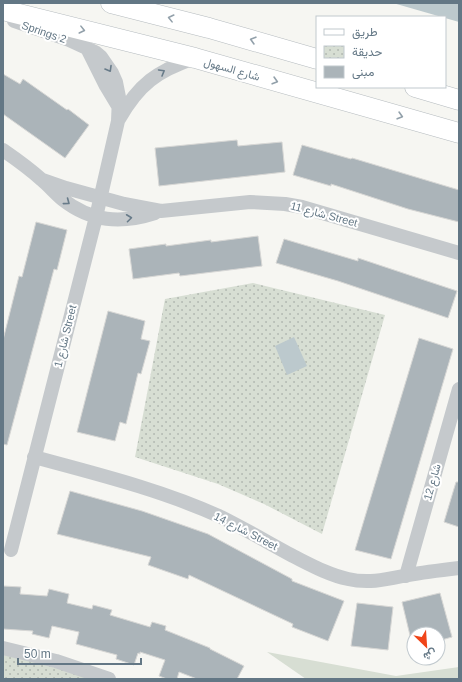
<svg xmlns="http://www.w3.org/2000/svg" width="462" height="682" font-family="Arial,Vazirmatn,sans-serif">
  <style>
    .grass { fill: #d7ded3 }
    .park { fill: url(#park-dots) }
    .water { fill: #bcc9cd }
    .building { fill: #abb4b9; stroke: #d7d7d5 }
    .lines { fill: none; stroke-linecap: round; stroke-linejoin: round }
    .secondary-casing { stroke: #b5bbbf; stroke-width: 21 }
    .minor { stroke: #c5c9cc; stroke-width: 14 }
    .secondary { stroke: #fff; stroke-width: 20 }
    .oneway { stroke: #92a0aa }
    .oneway2 { stroke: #687b89 }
    .labels { text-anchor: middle; stroke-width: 4; stroke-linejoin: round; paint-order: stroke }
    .street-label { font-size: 11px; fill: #637785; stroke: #fff }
  </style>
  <defs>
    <pattern id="park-dots" width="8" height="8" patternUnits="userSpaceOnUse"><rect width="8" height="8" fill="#d7ded3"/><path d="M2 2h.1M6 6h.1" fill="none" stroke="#b2b9b1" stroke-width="1.8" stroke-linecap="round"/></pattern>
  </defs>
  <rect width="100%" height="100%" fill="#f6f6f2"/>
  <path class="grass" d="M267 652 396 676 459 667V679H306Z"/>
  <path class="park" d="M253 283 385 315 322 534 264 504 218 484 135 457 165 299Z
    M3 652 93 679H3Z"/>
  <path class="water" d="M393 3H459V22Z
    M294 337 307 366 287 375 275 346Z"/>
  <path class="building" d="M3 74 20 84 23 79 67 110 68 109 89 125 65 158 3 114Z
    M237 140 238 146 282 142 285 172 159 186 155 148Z
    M302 145 351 159 352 158 459 190V222L408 209 331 184V186L293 175Z
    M36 222 67 230 57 270 54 269 7 445 3 444V340L19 276 22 277Z
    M258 236 262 266 180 276 179 273 133 279 129 249 166 244V246L211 240V242Z
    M284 239 358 261V258L457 291 448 318 338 281 276 263Z
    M108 311 145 321 141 339 150 341 141 374 138 373 126 424 120 422 115 441 77 432Z
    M419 338 453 349 391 559 355 550Z
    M456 482H459V527L444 522Z
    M70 491 142 511 208 534 292 579V581L344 601 328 641 292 627 293 624 189 575 188 579 148 565 151 557 57 534Z
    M3 586 21 587 20 594 47 596 49 589 69 594 67 603 92 609 93 605 112 610 110 615 150 627 152 622 166 626 165 630 210 648V649L244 666 237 679H197L179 672 177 679H167L159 676 165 660 140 652V654L138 653 134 665 116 659 117 655 76 644 79 632 52 626 49 638 32 634 33 631 3 629Z
    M440 593 452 637 438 641V634H414L413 648 402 602Z
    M357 603 393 607 388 650 351 646Z"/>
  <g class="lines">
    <g class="secondary-casing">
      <path id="secondary" d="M111 3 209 28 317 59
        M3 10 195 58 459 133
        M415 87 459 100"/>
    </g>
    <path class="minor" d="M87 48 106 86 118 106
      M119 119C139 84 157 71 195 58
      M3 150C16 159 30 169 42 180 49 186 55 193 62 199 91 222 121 224 155 213
      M43 180 66 188 124 204 161 211 250 202 285 204 302 207 459 253
      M34 457C97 474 162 490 221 517 245 529 269 543 293 556 311 565 329 575 348 579 369 584 388 579 408 575 425 572 442 570 459 568
      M11 550 96 217 118 121 119 97 116 82 112 73 101 57 95 52 69 40 14 21
      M406 576 459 389
      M3 648 56 661 109 679"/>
    <use href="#secondary" class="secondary"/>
  </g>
  <defs><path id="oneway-chevron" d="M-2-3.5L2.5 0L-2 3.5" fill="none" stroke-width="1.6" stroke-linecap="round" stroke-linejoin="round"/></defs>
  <g class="oneway">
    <use href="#oneway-chevron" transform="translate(171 18) rotate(-166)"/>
    <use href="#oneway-chevron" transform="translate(82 30) rotate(14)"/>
    <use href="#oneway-chevron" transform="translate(253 40) rotate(-164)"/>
    <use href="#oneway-chevron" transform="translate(275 81) rotate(16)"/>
    <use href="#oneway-chevron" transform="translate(400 116) rotate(16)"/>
  </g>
  <g class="oneway2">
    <use href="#oneway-chevron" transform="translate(109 69) rotate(60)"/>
    <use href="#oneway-chevron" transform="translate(162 72) rotate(-30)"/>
    <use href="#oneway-chevron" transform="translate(67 202) rotate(37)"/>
    <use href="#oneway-chevron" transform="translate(129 218) rotate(-7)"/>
  </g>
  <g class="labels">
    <g class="street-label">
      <text transform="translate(44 32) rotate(19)" y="4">Springs 2</text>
      <text transform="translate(232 69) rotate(16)" y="4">شارع السهول</text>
      <text transform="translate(324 214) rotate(15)" y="4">شارع 11 Street</text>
      <text transform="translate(65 336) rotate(-76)" y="4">شارع 1 Street</text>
      <text transform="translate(432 482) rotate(-74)" y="4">شارع 12</text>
      <text transform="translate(246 531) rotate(27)" y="4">شارع 14 Street</text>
    </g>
  </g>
  <rect width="462" height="682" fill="none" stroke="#637785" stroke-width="8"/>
  <rect x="316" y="16" width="130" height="72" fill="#ffffff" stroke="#c1c9ce"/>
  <rect x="324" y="29" width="20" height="6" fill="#ffffff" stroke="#c1c9ce"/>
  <text x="352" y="36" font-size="12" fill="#637785">طريق</text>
  <rect x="324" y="46" width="20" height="12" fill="url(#park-dots)" stroke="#c1c9ce"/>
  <text x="352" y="56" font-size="12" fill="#637785">حديقة</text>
  <rect x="324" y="66" width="20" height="12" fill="#abb4b9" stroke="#c1c9ce"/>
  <text x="352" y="76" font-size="12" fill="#637785">مبنى</text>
  <g transform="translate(426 646) rotate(155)"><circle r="19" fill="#ffffff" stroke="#c1c9ce"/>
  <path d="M0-3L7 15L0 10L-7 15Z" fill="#f04418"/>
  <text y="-6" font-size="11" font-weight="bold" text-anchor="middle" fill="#637785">ش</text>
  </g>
  <path d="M18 658v6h123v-6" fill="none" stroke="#637785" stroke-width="2"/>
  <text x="24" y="658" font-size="12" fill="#637785" stroke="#ffffff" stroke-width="3" paint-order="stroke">50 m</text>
</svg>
